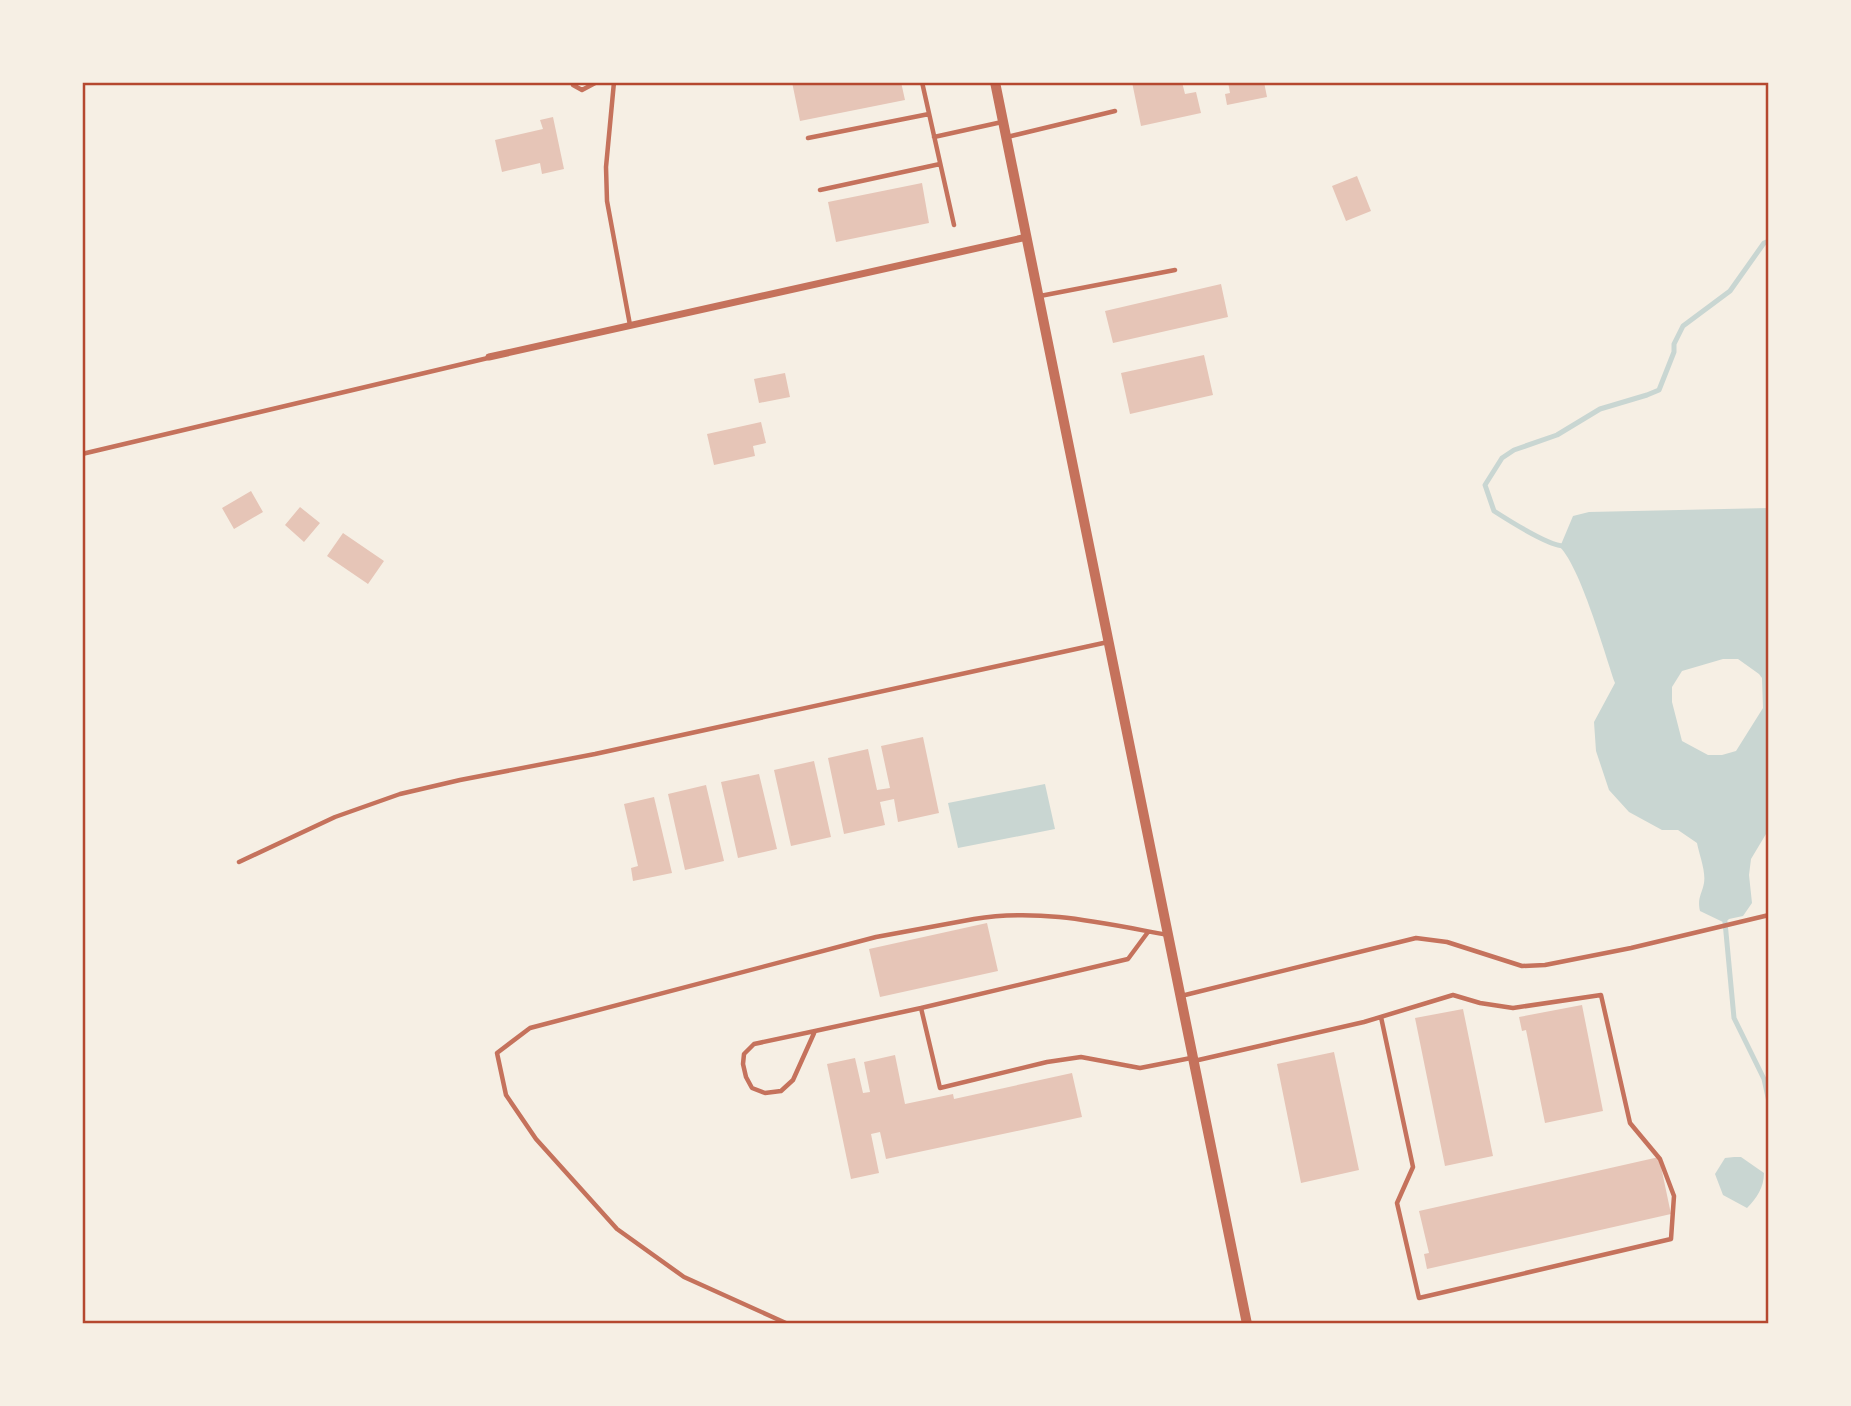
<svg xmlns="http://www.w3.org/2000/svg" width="1851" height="1406" font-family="Raleway,sans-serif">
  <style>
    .water { fill: #c9d6d2; fill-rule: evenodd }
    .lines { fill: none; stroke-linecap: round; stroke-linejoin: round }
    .stream { stroke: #c9d6d2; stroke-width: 5 }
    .building { fill: #e6c5b7 }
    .service { stroke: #c5725c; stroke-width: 4.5 }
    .minor { stroke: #c5725c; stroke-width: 7 }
    .tertiary { stroke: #c5725c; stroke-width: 10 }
    .neatline { fill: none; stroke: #b5482f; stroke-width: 2.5 }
  </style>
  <rect width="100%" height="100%" fill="#f6efe4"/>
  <path class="water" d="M1769 508V829L1751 859 1749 875 1752 903 1743 916 1729 919 1725 923 1700 911C1697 898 1702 894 1704 883 1706 871 1699 854 1697 843L1678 830H1662L1629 812 1609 790 1596 751 1594 722 1615 683C1604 651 1581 569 1560 547L1573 516 1589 512ZM1723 659H1738L1759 674 1762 678 1763 708 1736 751 1722 755H1708L1682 741 1672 702V687L1682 671Z
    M1045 784 1055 829 958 848 948 803Z
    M1734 1157H1741L1764 1173C1764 1187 1757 1198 1747 1208L1723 1195 1715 1174 1725 1158Z"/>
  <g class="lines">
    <path class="stream" d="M1565 546C1551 547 1508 520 1494 511L1485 485 1502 458 1514 450 1557 435 1600 409 1647 395 1659 390 1674 352V344L1683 326 1730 291 1764 243 1769 241
      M1725 922 1734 1018 1764 1079 1769 1102"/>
  </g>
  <path class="building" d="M792 82H901L905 100 800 121Z
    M1132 82H1182L1185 94 1196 92 1201 113 1141 126Z
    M1228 82H1264L1267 97 1227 105 1225 94 1230 93Z
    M553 117 564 169 542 174 540 163 502 172 495 140 543 129 540 120Z
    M1357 176 1371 211 1346 221 1332 186Z
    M922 183 929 223 836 242 828 202Z
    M1221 284 1228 317 1113 343 1105 311Z
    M1204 355 1213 395 1130 414 1121 373Z
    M785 373 790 397 759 403 754 379Z
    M761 422 766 443 753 446 755 456 714 465 707 434Z
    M251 491 263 512 234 529 222 508Z
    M300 507 320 523 304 542 285 525Z
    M343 533 384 561 368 584 327 556Z
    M923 737 939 813 898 822 894 799 880 802 885 825 844 834 828 758 868 749 877 790 890 788 881 746Z
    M814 761 831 837 791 846 774 770Z
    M759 774 777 849 738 858 721 782Z
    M706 785 724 861 685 870 668 794Z
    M654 797 672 873 633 881 631 868 638 866 624 804Z
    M987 923 998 971 880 997 869 949Z
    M1582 1005 1603 1111 1545 1123 1526 1030 1522 1031 1519 1017Z
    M1463 1009 1493 1156 1445 1166 1415 1018Z
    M1334 1052 1359 1170 1301 1183 1277 1064Z
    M895 1055 905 1104 953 1094 954 1099 1072 1073 1082 1117 886 1159 880 1132 871 1134 879 1173 851 1179 827 1064 855 1058 863 1093 870 1092 864 1062Z
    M1659 1157 1671 1214 1427 1269 1424 1254 1429 1253 1419 1211Z"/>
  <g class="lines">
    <path class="service" d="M572 82 573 85 582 90 597 82
      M614 82 606 167 607 201 630 325
      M922 82 954 225
      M934 137 1002 122
      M1007 137 1115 111
      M808 138 929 114
      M820 190 940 164
      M1040 296 1175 270
      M82 454 488 358
      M239 862 335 817 400 794 460 780 595 754 1108 642
      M1181 996 1416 938 1447 942 1522 966 1545 965 1631 948 1769 915
      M921 1008 940 1088 1047 1062 1081 1057 1140 1068 1191 1058
      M815 1031 793 1080 781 1091 765 1093 752 1088 746 1077 743 1064 744 1054 754 1044 815 1031 921 1008 1128 959 1148 932
      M1194 1061 1364 1022 1453 995 1480 1003 1513 1008 1601 995 1630 1123 1660 1159 1674 1196 1671 1239 1419 1298 1397 1203 1413 1167 1381 1017
      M788 1324 684 1277 617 1229 536 1139 506 1095 497 1053 530 1028 876 937 974 919C1041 908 1102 923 1168 935"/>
    <path class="minor" d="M489 357 1027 237"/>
    <path class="tertiary" d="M995 82 1247 1324"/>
  </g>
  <rect width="1851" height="1406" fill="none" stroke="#f6efe4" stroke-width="168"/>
  <rect x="84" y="84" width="1683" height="1238" class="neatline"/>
</svg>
